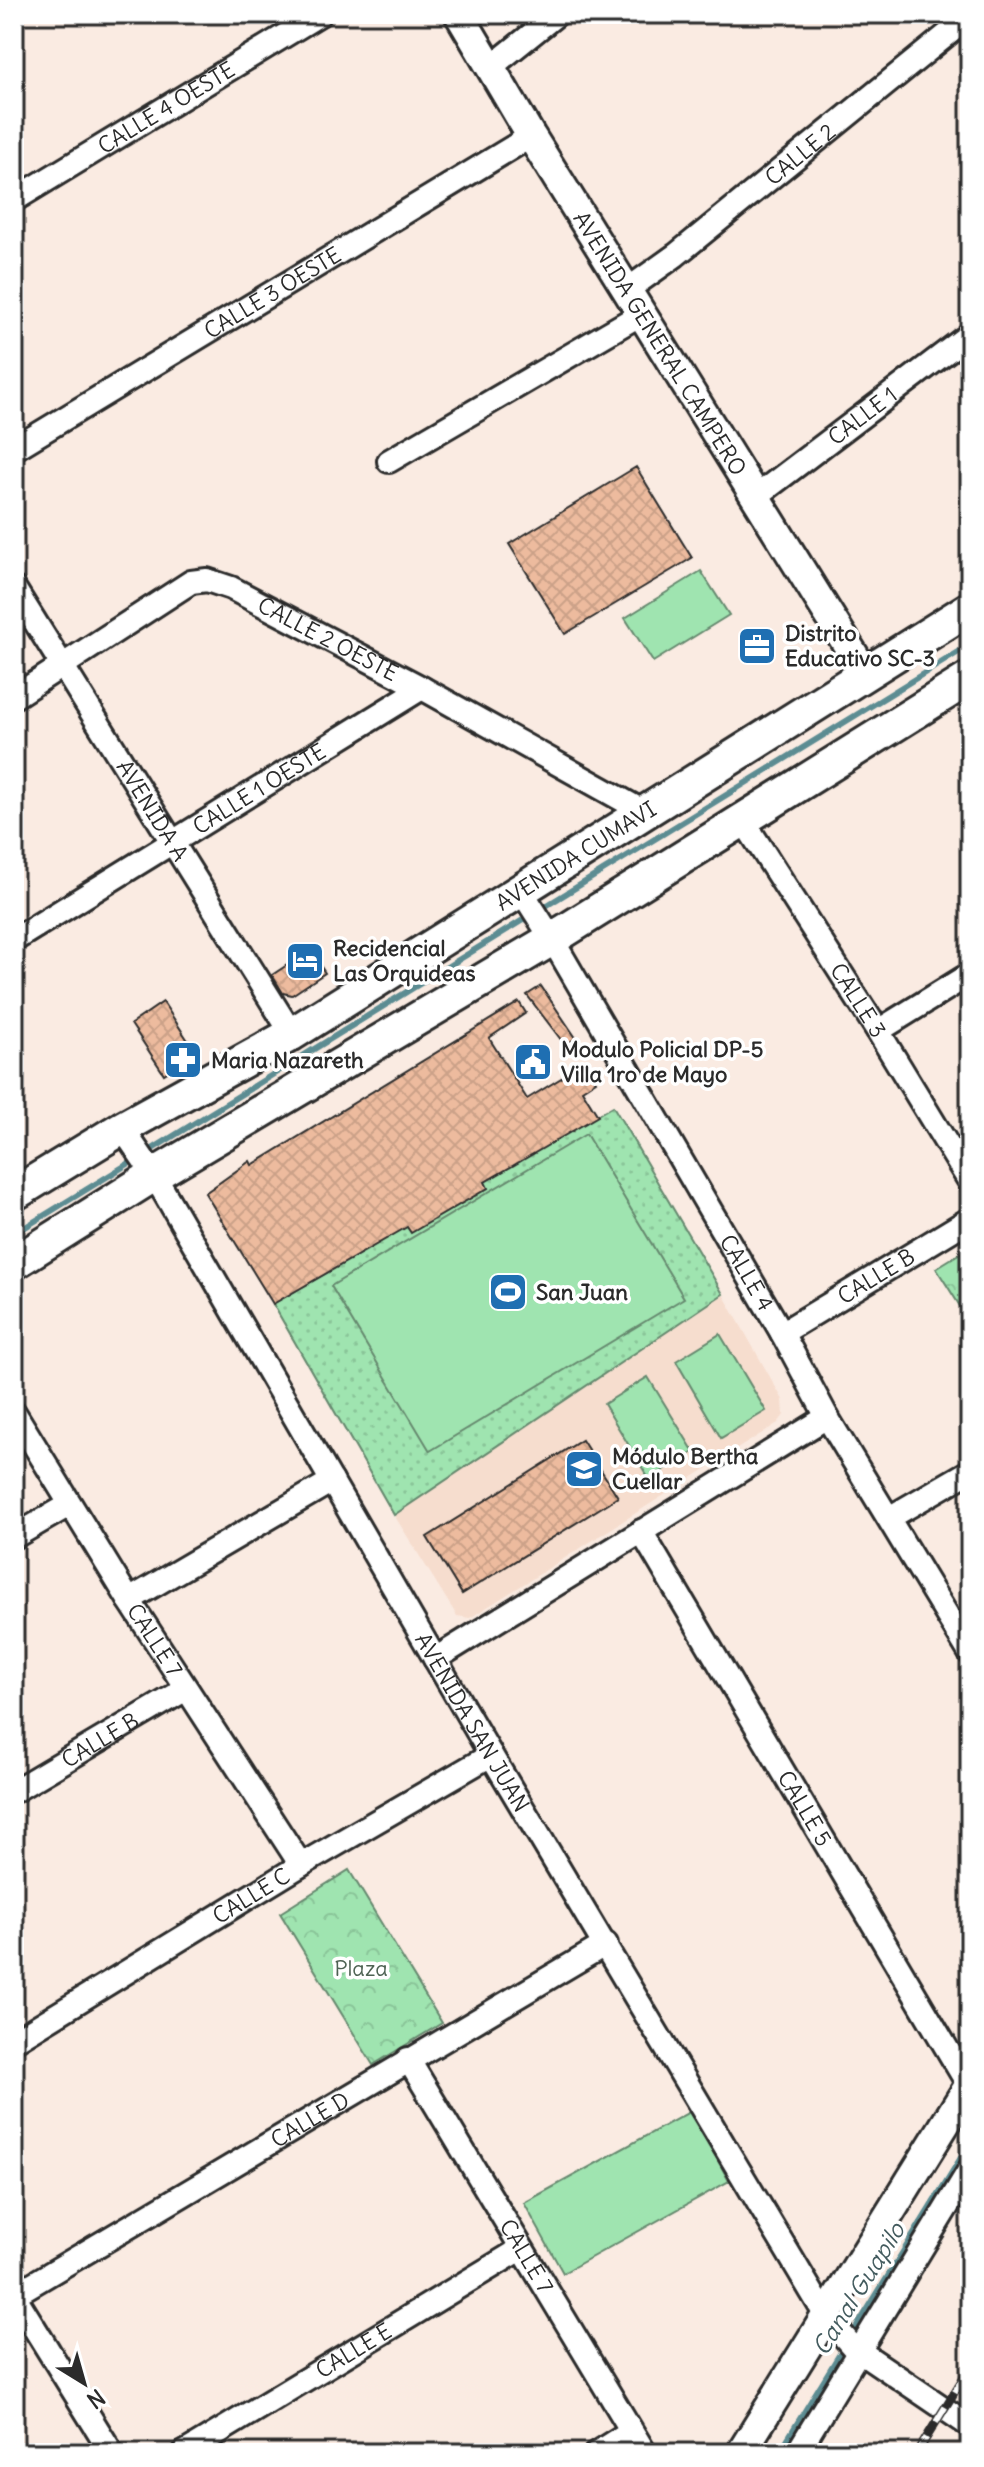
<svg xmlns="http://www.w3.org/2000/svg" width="984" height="2467" font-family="Delius,sans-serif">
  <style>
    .built { fill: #f6ddce }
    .grass { fill: url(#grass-dots); stroke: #65886e; stroke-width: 2 }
    .park { fill: url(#park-crowns); stroke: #65886e; stroke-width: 2 }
    .pitch { fill: #9fe4b0; stroke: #65886e; stroke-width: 2 }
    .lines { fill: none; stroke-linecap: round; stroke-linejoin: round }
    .stream { stroke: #5c8c92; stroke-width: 6 }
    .building { fill: url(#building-cross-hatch); stroke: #2b2b2b; stroke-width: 2 }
    .minor-casing { stroke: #2b2b2b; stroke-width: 28 }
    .tertiary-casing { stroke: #2b2b2b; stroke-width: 34 }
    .secondary-casing { stroke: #2b2b2b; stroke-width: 38 }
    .minor { stroke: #fff; stroke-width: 22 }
    .tertiary { stroke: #fff; stroke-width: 28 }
    .secondary { stroke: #fff; stroke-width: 32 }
    .rail-casing { stroke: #2b2b2b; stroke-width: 9 }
    .rail { stroke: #fff; stroke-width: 6; stroke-dasharray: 18; stroke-linecap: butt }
    .labels { text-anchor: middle; stroke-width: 7; stroke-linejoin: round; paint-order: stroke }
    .street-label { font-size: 22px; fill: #2b2b2b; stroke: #fff }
    .poi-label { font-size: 22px; font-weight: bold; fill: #2b2b2b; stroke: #fff; text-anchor: start }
    .park-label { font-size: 22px; fill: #4e6253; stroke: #fff }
    .water-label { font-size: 24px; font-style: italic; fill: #435b5e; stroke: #fff }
  </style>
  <defs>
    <pattern id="grass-dots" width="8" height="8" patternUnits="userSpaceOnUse" patternTransform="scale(2)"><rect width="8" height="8" fill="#9fe4b0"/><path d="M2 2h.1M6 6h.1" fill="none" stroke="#89c498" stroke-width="1.8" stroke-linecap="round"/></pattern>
    <pattern id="park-crowns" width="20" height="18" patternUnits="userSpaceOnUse" patternTransform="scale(2)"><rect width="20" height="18" fill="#9fe4b0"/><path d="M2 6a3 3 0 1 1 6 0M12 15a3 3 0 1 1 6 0" fill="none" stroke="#89c498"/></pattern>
    <pattern id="building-cross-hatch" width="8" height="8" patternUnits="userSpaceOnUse" patternTransform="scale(2)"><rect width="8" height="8" fill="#edbb9e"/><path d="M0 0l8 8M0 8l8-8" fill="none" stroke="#cba188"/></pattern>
  </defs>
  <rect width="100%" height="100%" fill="#faebe2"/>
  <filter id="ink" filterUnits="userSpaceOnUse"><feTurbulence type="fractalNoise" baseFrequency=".0125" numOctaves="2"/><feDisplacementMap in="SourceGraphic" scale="16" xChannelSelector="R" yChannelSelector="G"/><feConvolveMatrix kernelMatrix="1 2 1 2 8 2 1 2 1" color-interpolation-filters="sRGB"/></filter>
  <g filter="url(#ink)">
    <path class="built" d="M723 1294 783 1400 784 1415 778 1423 470 1618 457 1616 394 1515Z"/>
    <path class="grass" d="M613 1106 723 1294 394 1515 273 1304Z"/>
    <path class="park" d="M970 1247V1322L936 1268Z
      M349 1870 442 2023 373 2065 280 1913Z"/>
    <path class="pitch" d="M701 571 729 615 653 662 625 618Z
      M586 1134 684 1298 430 1451 331 1286Z
      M720 1334 766 1411 721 1438 676 1361Z
      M648 1377 694 1452 649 1479 604 1404Z
      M691 2111 729 2181 563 2273 524 2203Z"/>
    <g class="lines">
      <path class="stream" d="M541 909 970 645
        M146 1153 531 915
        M14 1234 136 1159
        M850 2338 970 2143
        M779 2453 844 2347"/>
    </g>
    <path class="building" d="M636 467 692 558 565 634 509 544Z
      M310 950 325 973 292 995 283 993 272 975Z
      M541 986 576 1038 565 1045 527 995Z
      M163 1002 196 1053 164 1074 131 1024Z
      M519 1002 526 1013 489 1038 527 1099 586 1063 596 1081 582 1090 598 1116 485 1182 488 1188 411 1233 407 1227 273 1304 205 1193 250 1161 252 1165Z
      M582 1440 618 1497 462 1594 427 1537Z"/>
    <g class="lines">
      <g class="minor-casing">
        <g id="minor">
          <path d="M491 67 557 14"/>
          <path id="s1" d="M14 200 320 14"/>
          <path id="s2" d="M627 290 676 255 970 16"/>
          <path id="s3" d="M14 449 531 136"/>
          <path d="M389 461 641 314"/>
          <path id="s4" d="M754 498 970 334"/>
          <path id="s5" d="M14 588 292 1034"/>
          <path id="s6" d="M14 697 191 582 207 580 231 588 422 688 646 813"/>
          <path id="s7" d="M743 820 878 1031 970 1182"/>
          <path id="s8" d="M522 892 552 939 782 1333 827 1417 970 1653"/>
          <path id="s9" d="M14 940 422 688"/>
          <path d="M878 1031 970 974"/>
          <path id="s10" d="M122 1128 154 1175 491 1755 826 2316 852 2346 970 2426"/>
          <path id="s11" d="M782 1333 970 1219"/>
          <path id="s12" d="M14 1412 129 1600 301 1865"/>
          <path d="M889 1518 970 1471"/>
          <path id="s13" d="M641 1531 969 2086"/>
          <path d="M14 1537 69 1505"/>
          <path d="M129 1600 332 1481"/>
          <path d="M435 1659 827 1417"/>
          <path id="s14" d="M14 1791 186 1689"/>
          <path id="s15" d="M14 2041 301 1865 491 1755"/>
          <path id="s16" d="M408 2059 645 2453"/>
          <path id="s17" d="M14 2295 606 1944"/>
          <path d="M14 2295 112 2453"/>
          <path id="s18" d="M184 2453 521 2249"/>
          <path d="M596 2453 631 2431"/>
          <path d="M797 2453 970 2169"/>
        </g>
      </g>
      <g class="tertiary-casing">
        <g id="tertiary">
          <path id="s19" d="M459 14 531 136 865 673"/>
          <path d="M741 2453 970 2084"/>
        </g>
      </g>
      <g class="secondary-casing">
        <g id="secondary">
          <path id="s20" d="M14 1194 122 1128 292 1034 970 608"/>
          <path d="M14 1263 154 1175 552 939 970 678"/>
        </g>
      </g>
      <use href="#minor" class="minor"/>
      <use href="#tertiary" class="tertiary"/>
      <use href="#secondary" class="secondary"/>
      <g class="rail-casing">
        <path id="rail" d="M917 2453 970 2367"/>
      </g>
      <use href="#rail" class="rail"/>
    </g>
  </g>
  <defs>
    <g id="office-square" transform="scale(2)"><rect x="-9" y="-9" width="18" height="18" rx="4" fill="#1f6fb2" stroke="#fff"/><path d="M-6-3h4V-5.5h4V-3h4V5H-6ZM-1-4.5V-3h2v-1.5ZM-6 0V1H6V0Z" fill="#fff"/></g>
    <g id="hotel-square" transform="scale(2)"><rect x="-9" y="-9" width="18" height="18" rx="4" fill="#1f6fb2" stroke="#fff"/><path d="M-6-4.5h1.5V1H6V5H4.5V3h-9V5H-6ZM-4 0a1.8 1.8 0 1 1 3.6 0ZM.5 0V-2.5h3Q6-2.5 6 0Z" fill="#fff"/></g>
    <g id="pharmacy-square" transform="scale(2)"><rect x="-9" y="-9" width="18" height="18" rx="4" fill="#1f6fb2" stroke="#fff"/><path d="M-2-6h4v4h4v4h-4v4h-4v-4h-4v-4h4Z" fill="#fff"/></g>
    <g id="civic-square" transform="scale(2)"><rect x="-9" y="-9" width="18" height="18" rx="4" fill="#1f6fb2" stroke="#fff"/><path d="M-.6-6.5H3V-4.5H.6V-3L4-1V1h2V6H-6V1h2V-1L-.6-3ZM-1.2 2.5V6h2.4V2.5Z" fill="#fff"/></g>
    <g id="stadium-square" transform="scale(2)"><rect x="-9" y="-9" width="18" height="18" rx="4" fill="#1f6fb2" stroke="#fff"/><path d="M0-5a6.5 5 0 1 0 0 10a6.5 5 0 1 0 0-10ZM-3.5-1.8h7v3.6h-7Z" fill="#fff"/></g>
    <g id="school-square" transform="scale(2)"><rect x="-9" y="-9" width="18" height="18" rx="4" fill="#1f6fb2" stroke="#fff"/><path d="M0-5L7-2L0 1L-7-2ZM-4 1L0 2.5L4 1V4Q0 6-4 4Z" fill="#fff"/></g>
  </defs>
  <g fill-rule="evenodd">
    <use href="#office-square" x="757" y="646"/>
    <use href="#hotel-square" x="305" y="961"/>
    <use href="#pharmacy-square" x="183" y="1060"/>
    <use href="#civic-square" x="533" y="1062"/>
    <use href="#stadium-square" x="508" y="1292"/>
    <use href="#school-square" x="584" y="1469"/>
  </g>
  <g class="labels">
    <g class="street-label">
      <text dy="8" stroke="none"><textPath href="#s1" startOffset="178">CALLE 4 OESTE</textPath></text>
      <text dy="8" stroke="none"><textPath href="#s2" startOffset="220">CALLE 2</textPath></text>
      <text dy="8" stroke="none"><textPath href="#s3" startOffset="302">CALLE 3 OESTE</textPath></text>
      <text dy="8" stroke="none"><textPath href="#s19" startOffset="386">AVENIDA GENERAL CAMPERO</textPath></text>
      <text dy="8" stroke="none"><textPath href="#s4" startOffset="136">CALLE 1</textPath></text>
      <text dy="8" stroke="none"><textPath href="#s6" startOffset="362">CALLE 2 OESTE</textPath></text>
      <text dy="8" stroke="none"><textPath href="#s9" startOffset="288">CALLE 1 OESTE</textPath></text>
      <text dy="8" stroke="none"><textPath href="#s5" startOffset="262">AVENIDA A</textPath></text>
      <text dy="8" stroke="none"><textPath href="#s20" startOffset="656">AVENIDA CUMAVI</textPath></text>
      <text dy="8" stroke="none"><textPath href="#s7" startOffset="214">CALLE 3</textPath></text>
      <text dy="8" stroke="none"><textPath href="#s8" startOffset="442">CALLE 4</textPath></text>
      <text dy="8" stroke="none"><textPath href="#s11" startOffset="110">CALLE B</textPath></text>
      <text dy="8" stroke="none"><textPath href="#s12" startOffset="268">CALLE 7</textPath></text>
      <text dy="8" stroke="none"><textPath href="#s10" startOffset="690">AVENIDA SAN JUAN</textPath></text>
      <text dy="8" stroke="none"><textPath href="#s14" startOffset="100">CALLE B</textPath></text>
      <text dy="8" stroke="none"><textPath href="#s13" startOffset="322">CALLE 5</textPath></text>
      <text dy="8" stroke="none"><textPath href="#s15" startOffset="278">CALLE C</textPath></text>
      <text dy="8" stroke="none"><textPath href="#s17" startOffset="344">CALLE D</textPath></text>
      <text dy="8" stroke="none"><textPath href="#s16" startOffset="230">CALLE 7</textPath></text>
      <text dy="8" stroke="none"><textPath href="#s18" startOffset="198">CALLE E</textPath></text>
    </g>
    <g class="poi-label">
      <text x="785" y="641">Distrito<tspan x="785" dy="25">Educativo SC-3</tspan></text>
      <text x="333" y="956">Recidencial<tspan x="333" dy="25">Las Orquideas</tspan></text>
      <text x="561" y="1057">Modulo Policial DP-5<tspan x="561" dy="25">Villa 1ro de Mayo</tspan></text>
      <text x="211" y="1068">Maria Nazareth</text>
      <text x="536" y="1300">San Juan</text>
      <text x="612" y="1464">Módulo Bertha<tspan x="612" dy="25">Cuellar</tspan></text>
    </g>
    <g class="park-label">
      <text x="361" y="1976">Plaza</text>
    </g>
    <g class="water-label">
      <text transform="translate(859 2289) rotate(-58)" y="8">Canal Guapilo</text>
    </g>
  </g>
  <rect width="984" height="2467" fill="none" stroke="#fff" stroke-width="48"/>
  <rect x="24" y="24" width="936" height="2419" fill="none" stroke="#2b2b2b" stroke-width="3" filter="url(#ink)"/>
  <g transform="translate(84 2383) rotate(143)" stroke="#ffffff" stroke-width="6" paint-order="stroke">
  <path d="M0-6L14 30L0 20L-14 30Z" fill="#2b2b2b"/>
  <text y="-12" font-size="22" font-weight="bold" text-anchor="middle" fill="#2b2b2b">N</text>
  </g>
</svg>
